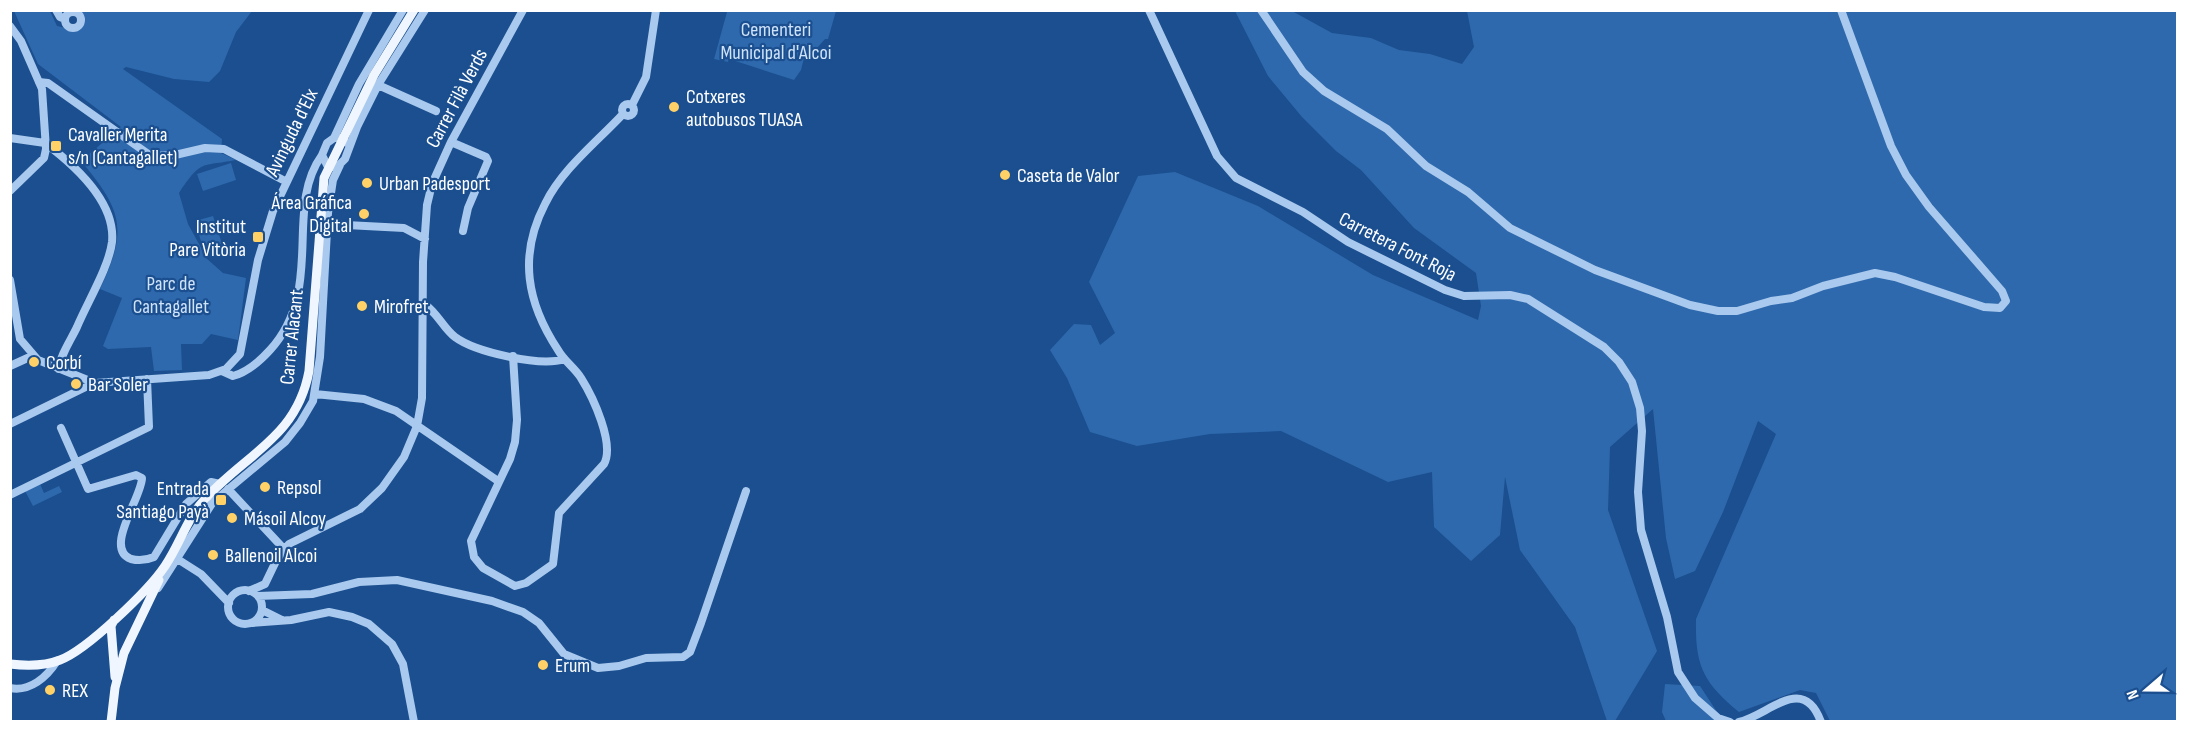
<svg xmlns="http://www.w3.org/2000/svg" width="2188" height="732" font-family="'Sofia Sans Condensed',sans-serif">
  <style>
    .green { fill: #2e69ad }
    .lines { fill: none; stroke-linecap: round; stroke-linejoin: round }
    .minor { stroke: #a9c9ee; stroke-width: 8 }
    .major { stroke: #f0f6ff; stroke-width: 9 }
    .poi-dot { fill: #ffd166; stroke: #1b4f8f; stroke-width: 2 }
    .labels { text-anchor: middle; stroke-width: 4.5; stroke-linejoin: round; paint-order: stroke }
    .park-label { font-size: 20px; fill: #cfe3fa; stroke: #1b4f8f }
    .poi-label { font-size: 20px; fill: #fff; stroke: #1b4f8f; text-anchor: start }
    .street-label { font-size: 20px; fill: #fff; stroke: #1b4f8f }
  </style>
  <rect width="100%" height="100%" fill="#1b4f8f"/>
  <path class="green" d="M14 11H50L57 26 75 30 80 28 83 22 79 11H252L236 32 220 71 209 82 174 79 126 67 123 69 222 139 221 153 236 160C200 167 202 159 179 193L188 224 205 255 195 221 213 216 224 250 205 255 206 258 223 273 246 278 238 340 211 334 202 344H181L182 370 154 371 151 347 108 349 103 346 122 298 100 289C128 230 123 211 81 161L121 127 38 64Z
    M721 11 836 10V11L828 39H825L817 48 806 50 801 70 794 80 729 59 728 62 714 59 727 12Z
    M1235 11H1292L1332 33 1371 38 1399 50 1430 54 1462 64 1474 47 1467 11H2177V721H1830L1816 693 1800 690 1739 712C1703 682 1695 666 1696 619L1776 434 1758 421 1723 512 1695 571 1675 579 1666 538 1653 409 1610 447 1608 510 1657 651 1615 721H1607L1575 627 1520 550 1505 477 1500 535 1471 561 1434 527 1432 472 1388 482 1281 431 1210 434 1137 446 1090 432 1067 378 1050 350 1074 324 1091 325 1100 345 1115 333 1089 282 1138 176 1175 172 1258 206 1373 275 1478 320 1481 306 1476 273 1414 228 1361 170 1336 151 1302 117 1268 76Z
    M231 163 236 180 203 191 197 174Z
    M40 484 44 493 59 486 62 492 33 506 25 491Z
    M1665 684 1700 686 1723 721H1666L1662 712Z"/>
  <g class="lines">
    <path class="minor" d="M56 10 60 17 65 19
      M1149 10 1217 156 1236 178 1303 212 1348 242 1445 290 1464 296 1510 295 1528 299 1604 347 1619 362 1632 382 1640 408 1642 431 1638 492 1641 530 1667 617 1678 672 1695 698 1718 718 1730 722
      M1261 10 1303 72 1324 91 1387 129 1426 166 1468 192 1510 228 1595 270 1690 305 1718 311H1737L1771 301 1792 298 1823 286 1875 273 1895 277 1984 307 2000 308 2006 301 2002 291 1929 207 1906 175 1891 146 1841 10
      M65 20a8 8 0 1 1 16 0a8 8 0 1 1-16 0Z
      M10 26 21 41 42 89 46 149 44 158 10 191
      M39 82 48 83 151 156 175 155 205 148 224 149 285 181
      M378 85 436 111
      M622 110a6 6 0 1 1 12 0a6 6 0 1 1-12 0Z
      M632 105 646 77 656 10
      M10 138 45 143
      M334 138 359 84 403 10
      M451 142 486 157 488 161 468 208 463 231
      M45 143C73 164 116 201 112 242 109 267 87 303 77 327 71 340 60 355 59 369
      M347 143 342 138H334L327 143 322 155 328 167H337L345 159 357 127 378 85 425 10
      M327 224 404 228 425 239
      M10 280 20 339 38 360 95 383 209 375 226 369 240 354 258 260 273 211 369 10
      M423 304C436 310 443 328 455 337 475 352 541 367 564 359
      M513 356 517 420 515 442 510 459 471 541 474 557 483 568 515 586 526 583 553 564 559 513 604 464C615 444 593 397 581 378 575 368 564 361 558 350 527 303 518 256 545 204 562 169 597 142 623 114
      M10 366 32 356
      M222 371 233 376C248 372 260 361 270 350 326 288 283 209 322 155
      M315 394 364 399 396 411 498 481
      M10 424 94 383
      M61 428 88 489 136 475 142 478C142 497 103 549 131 559 139 561 147 560 154 557L186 504 211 482 220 484
      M228 489 284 549
      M10 495 149 427 147 379
      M179 560 201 574 229 603
      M158 588 213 502 285 442 300 423 313 401 320 357 328 213 333 180 340 165
      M228 607a17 17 0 1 1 34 0a17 17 0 1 1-34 0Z
      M249 591 265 584 277 559 289 544 360 509 382 488 404 457 417 426 422 398 423 262 427 205 432 184 451 142 523 10
      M258 596 312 594 359 582 397 580 492 601 523 612 539 623 564 654 598 668 619 666 646 658 683 657 690 652 701 623 746 491
      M262 610 282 620
      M252 623 291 620 329 612 352 617 369 624 392 644 403 664 414 722
      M10 688C30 692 47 677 57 661
      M1739 722C1769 715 1803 673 1821 722"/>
    <path class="major" d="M114 620 111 626 115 677
      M10 664C27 666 45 666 60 660 87 650 149 590 165 566 180 544 187 518 205 499 246 454 297 437 309 371L324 178 374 75 414 10
      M111 722 115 688 124 653 159 580"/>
  </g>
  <g class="poi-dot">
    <circle cx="674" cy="107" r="6"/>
    <rect x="50" y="140" width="12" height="12" rx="3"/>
    <circle cx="1005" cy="175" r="6"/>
    <circle cx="367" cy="183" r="6"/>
    <circle cx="364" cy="214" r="6"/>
    <rect x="252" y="231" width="12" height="12" rx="3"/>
    <circle cx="362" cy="306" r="6"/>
    <circle cx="34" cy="362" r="6"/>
    <circle cx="76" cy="384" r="6"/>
    <circle cx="265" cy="487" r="6"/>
    <rect x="215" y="494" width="12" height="12" rx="3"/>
    <circle cx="232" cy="518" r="6"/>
    <circle cx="213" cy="555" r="6"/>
    <circle cx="543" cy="665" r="6"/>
    <circle cx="50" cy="690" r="6"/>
  </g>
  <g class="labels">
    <g class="park-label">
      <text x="776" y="36">Cementeri<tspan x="776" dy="23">Municipal d'Alcoi</tspan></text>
      <text x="171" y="290">Parc de<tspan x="171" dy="23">Cantagallet</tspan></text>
    </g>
    <g class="poi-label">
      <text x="686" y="103">Cotxeres<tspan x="686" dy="23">autobusos TUASA</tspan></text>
      <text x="68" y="141">Cavaller Merita<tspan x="68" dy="23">s/n (Cantagallet)</tspan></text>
      <text x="1017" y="182">Caseta de Valor</text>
      <text x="379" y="190">Urban Padesport</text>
      <text x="352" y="209" text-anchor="end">Área Gráfica<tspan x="352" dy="23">Digital</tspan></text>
      <text x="246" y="233" text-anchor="end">Institut<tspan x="246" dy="23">Pare Vitòria</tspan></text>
      <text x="374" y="313">Mirofret</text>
      <text x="46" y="369">Corbí</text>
      <text x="88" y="391">Bar Soler</text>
      <text x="277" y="494">Repsol</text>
      <text x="209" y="495" text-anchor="end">Entrada<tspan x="209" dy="23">Santiago Payà</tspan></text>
      <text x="244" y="525">Másoil Alcoy</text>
      <text x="225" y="562">Ballenoil Alcoi</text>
      <text x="555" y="672">Erum</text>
      <text x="62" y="697">REX</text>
    </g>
    <g class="street-label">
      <text transform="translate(456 98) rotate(-62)" y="7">Carrer Filà Verds</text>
      <text transform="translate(291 132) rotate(-64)" y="7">Avinguda d'Elx</text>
      <text transform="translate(1398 246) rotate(27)" y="7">Carretera Font Roja</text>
      <text transform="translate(291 337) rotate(-84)" y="7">Carrer Alacant</text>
    </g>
  </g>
  <rect width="2188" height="732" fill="none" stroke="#ffffff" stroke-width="24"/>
  <g transform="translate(2146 690) rotate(250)" stroke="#1b4f8f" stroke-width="4.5" paint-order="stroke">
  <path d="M0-4.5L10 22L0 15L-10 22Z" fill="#ffffff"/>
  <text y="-9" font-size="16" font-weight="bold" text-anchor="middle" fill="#ffffff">N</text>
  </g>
</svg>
